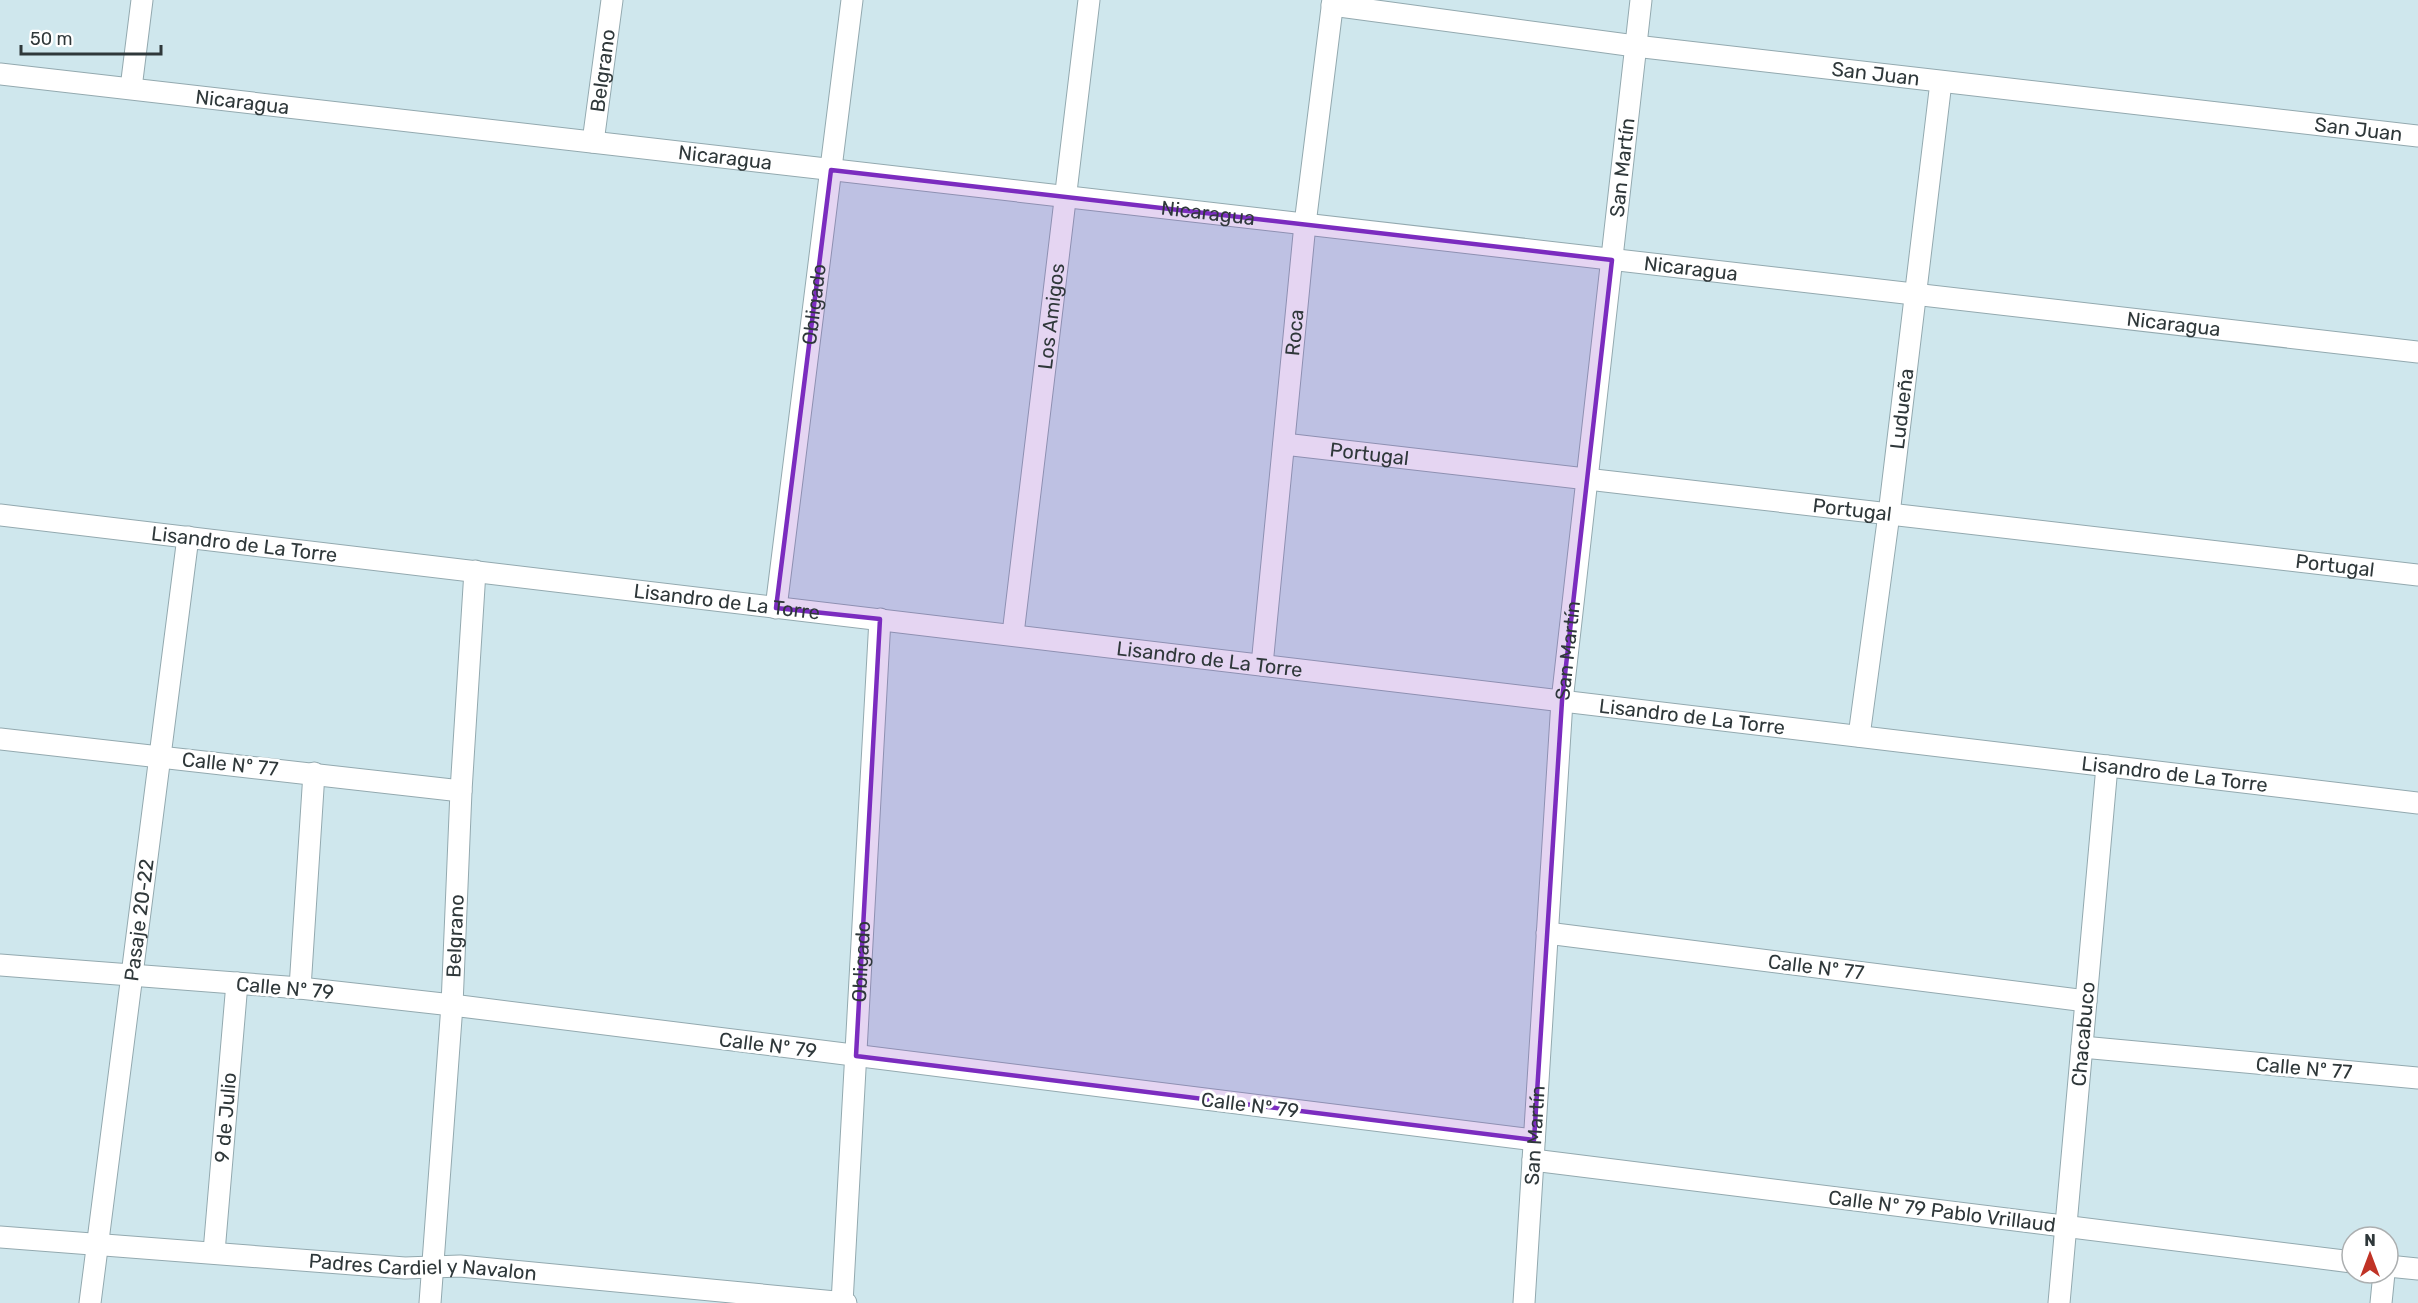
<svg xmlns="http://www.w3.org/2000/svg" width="2418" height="1303" font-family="Rubik,sans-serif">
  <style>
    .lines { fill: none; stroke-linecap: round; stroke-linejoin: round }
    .minor-casing { stroke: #93a9af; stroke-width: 23 }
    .minor { stroke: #fff; stroke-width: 21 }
    .marked { fill: #7b2cbf; fill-opacity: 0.2; stroke: #7b2cbf; stroke-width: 4.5; stroke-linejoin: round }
    .labels { text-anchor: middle; stroke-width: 6; stroke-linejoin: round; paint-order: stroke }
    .street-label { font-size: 20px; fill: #2f383a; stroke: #fff }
  </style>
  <rect width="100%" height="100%" fill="#cfe7ed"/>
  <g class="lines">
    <g class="minor-casing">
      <g id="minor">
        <path id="s1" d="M1332 5 1635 46 2418 136"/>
        <path id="s2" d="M0 74 2418 352"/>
        <path d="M131 88 142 0"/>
        <path id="s3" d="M593 142 612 0"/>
        <path id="s4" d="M1284 444 2418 575"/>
        <path id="s5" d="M0 515 2418 803"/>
        <path id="s6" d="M776 608 852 0"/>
        <path id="s7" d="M1013 634 1089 0"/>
        <path id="s8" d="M1262 665 1305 224 1333 0"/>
        <path id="s9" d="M1859 736 1889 514 1941 82"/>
        <path d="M0 739 461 791"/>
        <path d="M1547 933 2086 1001"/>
        <path d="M0 965 300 988 452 1005 1534 1140"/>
        <path d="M300 988 314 773"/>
        <path d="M2082 1047 2418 1078"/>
        <path d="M1533 1160 2352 1262"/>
        <path id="s10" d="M0 1237 405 1268 460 1266 846 1303"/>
        <path id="s11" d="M214 1252 237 983"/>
        <path d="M2388 1266 2418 1269"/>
        <path id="s12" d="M90 1303 188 537"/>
        <path id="s13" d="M430 1303 452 1005 461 791 475 571"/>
        <path id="s14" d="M842 1303 880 619"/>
        <path id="s15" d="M1524 1303 1562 701 1641 0"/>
        <path id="s16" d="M2059 1303 2107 766"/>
        <path d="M2381 1303 2384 1273"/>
      </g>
    </g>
    <use href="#minor" class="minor"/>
  </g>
  <path class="marked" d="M831 170 1612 260 1562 701 1534 1140 856 1056 880 619 776 608Z"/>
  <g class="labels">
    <g class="street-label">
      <text dy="7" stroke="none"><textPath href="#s3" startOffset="72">Belgrano</textPath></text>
      <text dy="7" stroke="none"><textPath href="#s1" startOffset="548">San Juan</textPath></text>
      <text dy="7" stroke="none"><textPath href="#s2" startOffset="244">Nicaragua</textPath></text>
      <text dy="7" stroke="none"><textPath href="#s1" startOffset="1034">San Juan</textPath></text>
      <text dy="7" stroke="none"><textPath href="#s2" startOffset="730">Nicaragua</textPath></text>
      <text dy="7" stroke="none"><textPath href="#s15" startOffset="1140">San Martín</textPath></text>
      <text dy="7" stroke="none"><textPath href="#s2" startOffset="1216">Nicaragua</textPath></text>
      <text dy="7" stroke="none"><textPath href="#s2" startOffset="1702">Nicaragua</textPath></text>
      <text dy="7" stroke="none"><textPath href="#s6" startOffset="306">Obligado</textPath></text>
      <text dy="7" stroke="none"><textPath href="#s7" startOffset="320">Los Amigos</textPath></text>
      <text dy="7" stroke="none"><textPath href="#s2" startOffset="2188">Nicaragua</textPath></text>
      <text dy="7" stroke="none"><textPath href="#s8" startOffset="334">Roca</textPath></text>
      <text dy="7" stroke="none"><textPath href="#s9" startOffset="330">Ludueña</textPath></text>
      <text dy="7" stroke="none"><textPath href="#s4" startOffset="86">Portugal</textPath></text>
      <text dy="7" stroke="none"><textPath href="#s4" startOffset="572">Portugal</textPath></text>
      <text dy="7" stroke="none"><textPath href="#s5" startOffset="246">Lisandro de La Torre</textPath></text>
      <text dy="7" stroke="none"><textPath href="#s4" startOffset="1058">Portugal</textPath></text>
      <text dy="7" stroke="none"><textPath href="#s5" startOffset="732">Lisandro de La Torre</textPath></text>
      <text dy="7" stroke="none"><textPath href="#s15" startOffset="654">San Martín</textPath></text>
      <text dy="7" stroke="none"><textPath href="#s5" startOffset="1218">Lisandro de La Torre</textPath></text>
      <text dy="7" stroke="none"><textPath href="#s5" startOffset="1704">Lisandro de La Torre</textPath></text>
      <text transform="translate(230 764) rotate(6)" y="7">Calle Nº 77</text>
      <text dy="7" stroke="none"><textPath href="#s5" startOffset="2190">Lisandro de La Torre</textPath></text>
      <text dy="7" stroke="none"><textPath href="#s12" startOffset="386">Pasaje 20-22</textPath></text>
      <text dy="7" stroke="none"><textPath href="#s13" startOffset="368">Belgrano</textPath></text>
      <text dy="7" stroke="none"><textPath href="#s14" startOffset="342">Obligado</textPath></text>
      <text transform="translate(1816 967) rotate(7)" y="7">Calle Nº 77</text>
      <text transform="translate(285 988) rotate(5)" y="7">Calle Nº 79</text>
      <text dy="7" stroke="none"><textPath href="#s16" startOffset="270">Chacabuco</textPath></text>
      <text transform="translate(768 1045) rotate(7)" y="7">Calle Nº 79</text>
      <text transform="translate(2304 1068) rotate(5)" y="7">Calle Nº 77</text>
      <text transform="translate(1250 1105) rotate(7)" y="7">Calle Nº 79</text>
      <text dy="7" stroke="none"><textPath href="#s11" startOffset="135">9 de Julio</textPath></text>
      <text dy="7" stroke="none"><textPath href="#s15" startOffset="168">San Martín</textPath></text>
      <text transform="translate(1942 1211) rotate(7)" y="7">Calle Nº 79 Pablo Vrillaud</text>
      <text dy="7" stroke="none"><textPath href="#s10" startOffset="424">Padres Cardiel y Navalon</textPath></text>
    </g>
  </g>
  <g transform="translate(2370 1255)"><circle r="28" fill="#ffffff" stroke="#acafb0" stroke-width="1.5"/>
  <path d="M0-4.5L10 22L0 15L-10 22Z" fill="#c03326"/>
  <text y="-9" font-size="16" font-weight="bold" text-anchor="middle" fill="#2f383a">N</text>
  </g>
  <path d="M21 45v9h140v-9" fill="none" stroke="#2f383a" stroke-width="3"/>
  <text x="30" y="45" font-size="18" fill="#2f383a" stroke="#ffffff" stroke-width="4.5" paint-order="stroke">50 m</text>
</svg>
